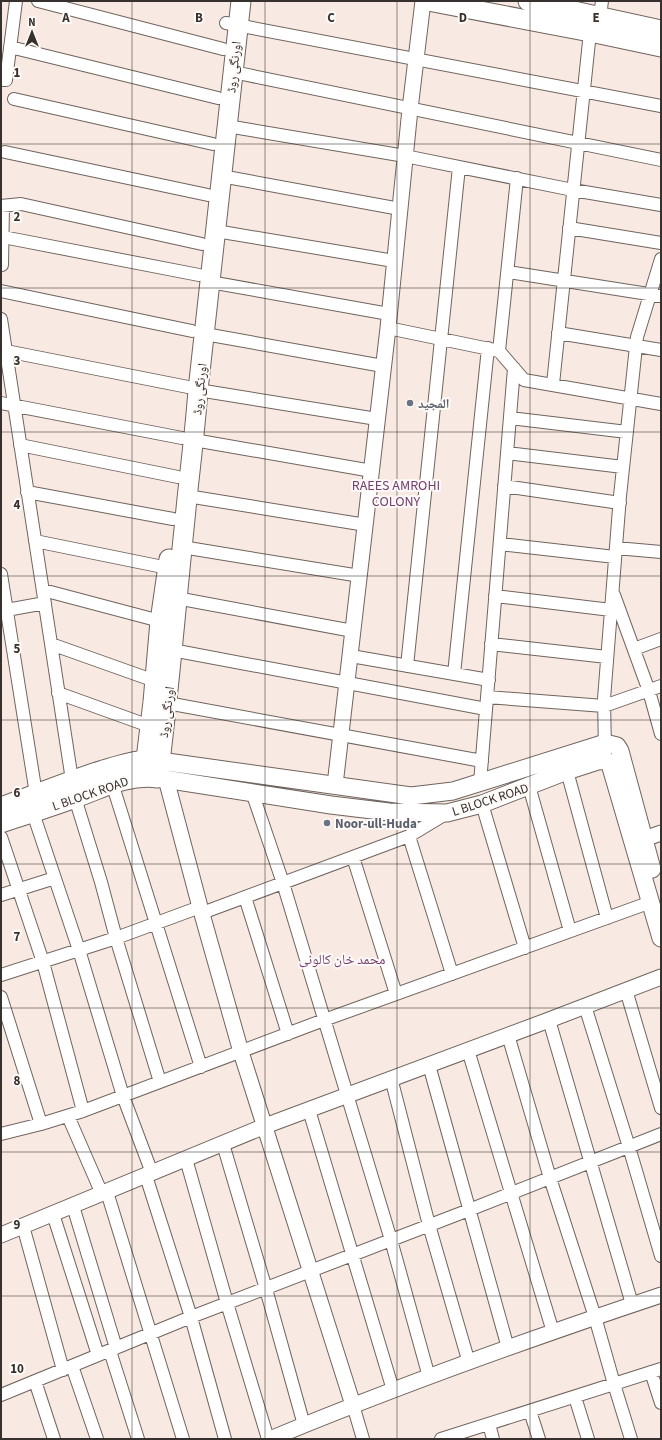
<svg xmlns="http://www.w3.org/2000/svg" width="662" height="1440" font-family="'Source Sans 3','Noto Naskh Arabic',sans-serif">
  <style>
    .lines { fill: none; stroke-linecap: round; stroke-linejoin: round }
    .minor-casing { stroke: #70645e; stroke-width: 14 }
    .tertiary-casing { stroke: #70645e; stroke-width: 17 }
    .secondary-casing { stroke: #70645e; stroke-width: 19 }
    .primary-casing { stroke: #70645e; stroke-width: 21 }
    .minor { stroke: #fff; stroke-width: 12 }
    .tertiary { stroke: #fff; stroke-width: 15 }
    .secondary { stroke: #fff; stroke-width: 17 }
    .primary { stroke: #fff; stroke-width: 19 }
    .grid { fill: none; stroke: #36302e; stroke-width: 1; stroke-opacity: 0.55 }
    .worship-dot { fill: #6b7280; stroke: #fdfaf8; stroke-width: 1.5 }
    .labels { text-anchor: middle; stroke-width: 4; stroke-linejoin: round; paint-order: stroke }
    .street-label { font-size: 13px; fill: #36302e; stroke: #fdfaf8 }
    .worship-label { font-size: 13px; font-weight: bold; fill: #5b616d; stroke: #fdfaf8; text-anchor: start }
    .neighbourhood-label { font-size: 14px; fill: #754173; stroke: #fdfaf8 }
    .grid-label { font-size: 13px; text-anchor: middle; font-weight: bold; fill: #36302e; stroke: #fdfaf8; stroke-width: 4; stroke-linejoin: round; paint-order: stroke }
  </style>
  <rect width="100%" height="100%" fill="#f8eae3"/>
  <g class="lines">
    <g class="minor-casing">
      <path id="minor" d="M38 1 223 49
        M600 16 602 1
        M226 23 661 106
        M10 47 218 98
        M233 72 661 160
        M1 80H6L16 1
        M14 99 213 144
        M227 126 405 156 573 190 661 205
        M5 152 208 195
        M221 176 400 209
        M1 206 21 204 202 244
        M569 228 661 243
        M216 231 394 261
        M3 237 199 275
        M1 265H2L3 206
        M508 272 661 296
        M210 282 389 314
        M1 291 192 331
        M1 319 72 780
        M388 328 499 351 524 380 661 404
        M558 333 661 350
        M205 334 383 366
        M6 351 188 387
        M499 351 517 178
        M553 384 590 32
        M198 390 377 419
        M1 403 182 438
        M510 418 627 432
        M194 440 372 471
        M20 445 178 477
        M507 453 623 467
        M504 486 620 503
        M27 492 173 519
        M187 496 366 525
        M35 541 168 568
        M500 544 615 557
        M182 547 360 576
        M616 548 661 552
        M1 574 36 794
        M43 590 160 621
        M614 595 649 691 661 734
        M495 596 611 610
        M171 597 353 631
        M1 611 45 603
        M51 644 155 681
        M491 644 607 657
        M634 649 661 639
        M172 650 486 709
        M351 656 489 680
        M407 666 459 167
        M454 674 488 348
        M58 693 155 728
        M487 697 604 706 661 686
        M167 703 482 761
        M605 751 604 699 620 496 637 337 661 259
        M567 771 607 918
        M112 783 201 1067
        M480 783 514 368
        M529 786 570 931
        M252 792 283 883 391 1240 429 1377
        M75 798 101 882 116 938 160 1082
        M482 804 525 948
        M33 813 79 950 123 1096 152 1173
        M409 836 452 974
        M1 837 43 962 83 1111
        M353 857 396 994
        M1 895 55 878
        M245 897 288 1034
        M202 913 409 836 447 813
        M1 975 116 938 200 907
        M626 990 661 1108
        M1 997 41 1124
        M585 1006 629 1147 661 1256
        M549 1020 632 1304
        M508 1035 550 1178 595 1317 614 1384 631 1439
        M468 1050 553 1332
        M429 1065 508 1348
        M391 1078 429 1225 469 1363
        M309 1110 393 1390
        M68 1116 102 1194
        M1 1134 41 1124 83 1111 324 1020 651 902
        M223 1144 266 1289 304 1425
        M186 1159 227 1303 268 1439
        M146 1176 191 1317 225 1439
        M107 1192 183 1439
        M73 1206 116 1348
        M53 1214 98 1355
        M23 1226 63 1370
        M110 1351 138 1439
        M72 1366 97 1439
        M651 1372 661 1403
        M35 1381 54 1439
        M1 1395 191 1317 469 1210 661 1134
        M575 1397 588 1439
        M353 1405 363 1439
        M530 1411 539 1439
        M489 1424 493 1439
        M441 1439 661 1369"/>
    </g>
    <g class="tertiary-casing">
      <path id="tertiary" d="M166 779 200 907 241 1052 353 1405
        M335 785 388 328 410 109 423 1
        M644 839 661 833
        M1 1235 265 1126 549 1020 661 977
        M270 1439C398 1386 529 1339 661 1295"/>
    </g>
    <g class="secondary-casing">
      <path id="secondary" d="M160 761 411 796 453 791 605 743 617 746 620 751 652 869
        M158 778 331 805 389 812 447 813 482 804 567 771 598 761 605 760 610 764 661 938"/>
    </g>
    <g class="primary-casing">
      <path id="primary" d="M428 1 590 32 661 47
        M528 1 661 30
        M145 776 146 759 153 702 160 621 169 559
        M1 807C35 795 68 781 103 770 121 765 138 758 157 761
        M1 823C25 815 50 807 75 798 103 788 127 774 158 778 169 692 176 606 185 519 189 476 195 433 198 390L241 1"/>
    </g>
    <use href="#minor" class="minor"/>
    <use href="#tertiary" class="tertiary"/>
    <use href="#secondary" class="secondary"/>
    <use href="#primary" class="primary"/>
  </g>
  <path class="grid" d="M132 1V1439M265 1V1439M397 1V1439M530 1V1439M1 144H661M1 288H661M1 432H661M1 576H661M1 720H661M1 864H661M1 1008H661M1 1152H661M1 1296H661"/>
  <g class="worship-dot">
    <circle cx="410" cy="403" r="4"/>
    <circle cx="327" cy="823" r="4"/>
  </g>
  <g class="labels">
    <g class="street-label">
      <text transform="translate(233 67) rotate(-84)" y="5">اورنگی روڈ</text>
      <text transform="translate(199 389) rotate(-84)" y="5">اورنگی روڈ</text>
      <text transform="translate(166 712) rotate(-83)" y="5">اورنگی روڈ</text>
      <text transform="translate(90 793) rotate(-19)" y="5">L BLOCK ROAD</text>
      <text transform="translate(490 799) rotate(-18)" y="5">L BLOCK ROAD</text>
    </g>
    <g class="worship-label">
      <text x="418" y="408">المجید</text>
      <text x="335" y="828">Noor-ull-Huda</text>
    </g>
    <g class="neighbourhood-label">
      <text x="396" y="490">RAEES AMROHI<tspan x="396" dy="16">COLONY</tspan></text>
      <text x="342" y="964">محمد خان کالونی</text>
    </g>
  </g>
  <g class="grid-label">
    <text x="66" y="22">A</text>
    <text x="199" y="22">B</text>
    <text x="331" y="22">C</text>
    <text x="463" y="22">D</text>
    <text x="596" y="22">E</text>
    <text x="17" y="77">1</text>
    <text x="17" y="221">2</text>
    <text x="17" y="365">3</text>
    <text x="17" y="509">4</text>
    <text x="17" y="653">5</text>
    <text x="17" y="797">6</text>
    <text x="17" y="941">7</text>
    <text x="17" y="1085">8</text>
    <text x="17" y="1229">9</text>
    <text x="17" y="1373">10</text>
  </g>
  <rect width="662" height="1440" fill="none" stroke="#36302e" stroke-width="4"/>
  <g transform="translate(32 32)" stroke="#fdfaf8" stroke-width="3" paint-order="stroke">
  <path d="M0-3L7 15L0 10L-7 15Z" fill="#36302e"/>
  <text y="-6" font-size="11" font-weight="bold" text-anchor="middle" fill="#36302e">N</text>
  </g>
</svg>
